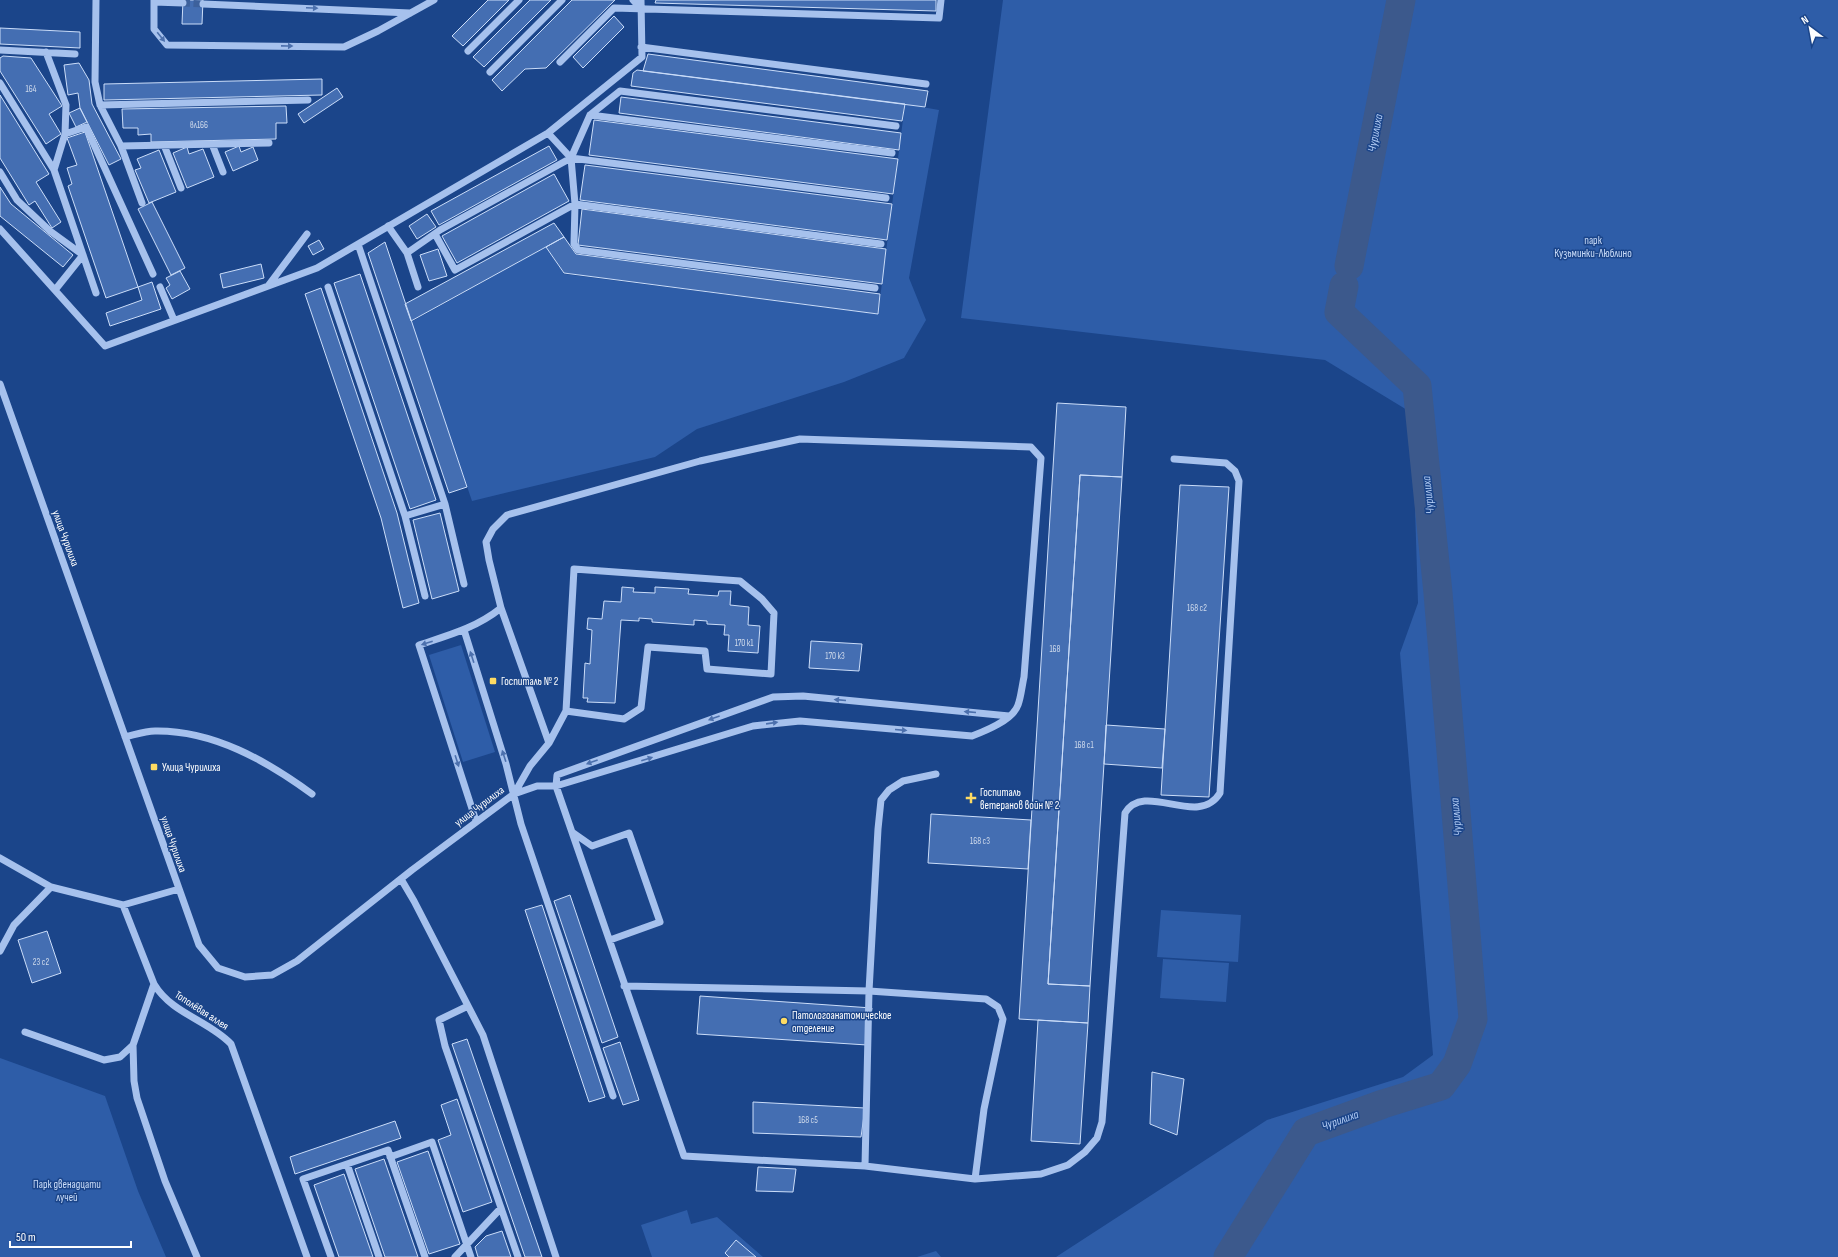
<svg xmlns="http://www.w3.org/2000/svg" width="1838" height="1257" font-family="'Sofia Sans Condensed',sans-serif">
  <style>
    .green { fill: #2e5da8 }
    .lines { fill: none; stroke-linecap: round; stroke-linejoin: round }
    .river { stroke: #3c598c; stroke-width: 29 }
    .building { fill: #446eb2; stroke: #cbddf9 }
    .minor-tunnel { stroke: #3d619c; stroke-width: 7; stroke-dasharray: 7 3.5; stroke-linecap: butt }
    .minor { stroke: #a6c1ed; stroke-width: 7 }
    .oneway { fill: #4c70ad }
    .poi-dot { fill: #fedb63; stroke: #1b458a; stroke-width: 1.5 }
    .labels { text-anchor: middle; stroke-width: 3; stroke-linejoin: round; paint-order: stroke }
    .number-label { font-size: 9px; fill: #d0dbec }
    .park-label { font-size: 11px; fill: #cbddf9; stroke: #1b458a }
    .street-label { font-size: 11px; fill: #fff; stroke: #1b458a }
    .poi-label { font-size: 11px; fill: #fff; stroke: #1b458a; text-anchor: start }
    .water-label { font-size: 12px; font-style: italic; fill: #b2ccf4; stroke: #1b458a }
  </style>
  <rect width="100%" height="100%" fill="#1b458a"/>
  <path class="green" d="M1003 0H1838V1257H1056L1267 1120 1403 1077 1433 1055 1400 653 1418 603 1412 413 1325 360 961 318Z
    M905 104 939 110 909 278 926 320 904 358 844 382 697 429 655 457 472 501 411 322 546 247 564 274 878 314Z
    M461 645 495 752 463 762 429 655Z
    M1161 910 1241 915 1238 962 1157 957Z
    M1163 959 1229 963 1226 1002 1160 998Z
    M0 1058 105 1096 138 1191 166 1257H0Z
    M687 1210 691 1224 717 1217 763 1257H652L641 1225Z
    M936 1251 941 1257H917Z"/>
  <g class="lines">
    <path class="river" d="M1349 266 1401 0
      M1228 1257 1306 1132 1383 1104 1441 1086 1457 1064 1473 1019 1438 593 1417 386 1339 312 1344 286"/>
  </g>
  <path class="building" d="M183 0H203L202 24H182Z
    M488 0H509L463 46 452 36Z
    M530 0H551L484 67 473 57Z
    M572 0H615L546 68 525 69 502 91 492 80Z
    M656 0H936V11L655 3Z
    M614 16 624 27 583 68 573 57Z
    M0 28 80 32V48L0 44Z
    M648 54 928 91 925 107 643 71Z
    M3 56 31 58 62 106 49 114 61 134 46 144 0 71V58Z
    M79 63 89 80 92 104 121 159 109 165 80 108 78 93 68 95 64 65Z
    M637 70 905 104 902 121 631 86 633 73Z
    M322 79V95L104 100V84Z
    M337 88 343 97 304 123 298 114Z
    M0 95 49 174 36 182 61 222 52 228 35 201 29 205 0 158Z
    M621 97 901 133 899 150 619 113Z
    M286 106 287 123H276V139L151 142V134L138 135V128H123L122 109Z
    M80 108 87 122 76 127 69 113Z
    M594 120 898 159 893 194 589 155Z
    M85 132 138 287 106 298 68 186 72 184 67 168 77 165 67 138Z
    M239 146 241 152 253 147 258 160 233 171 225 152Z
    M549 146 557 160 439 225 431 211Z
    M187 147 189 154 203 149 214 177 187 188 173 153Z
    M159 150 176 192 149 203 135 170 141 168 137 159Z
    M585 165 892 204 887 240 580 200Z
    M554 174 569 201 457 263 442 236Z
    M0 187 11 204 73 255 63 267 0 216Z
    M152 202 185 268 171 275 138 209Z
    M582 209 886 249 882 284 578 245Z
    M427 214 436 227 417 239 409 226Z
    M554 223 564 237 411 321 405 304Z
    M564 237 576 254 880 294 878 314 564 273 546 247Z
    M319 240 324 249 313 255 308 246Z
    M385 242 467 487 449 493 368 253Z
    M438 249 447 276 429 281 420 255Z
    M261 264 264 278 223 288 220 274Z
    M180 271 190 289 172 299 166 288 170 285 166 278Z
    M360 274 436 500 410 509 334 283Z
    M152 282 161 309 110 326 106 313 142 300 138 287Z
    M321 288 397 513 419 603 403 608 381 518 305 294Z
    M1057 403 1126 407 1122 477 1080 475 1048 984 1090 986 1088 1023 1019 1019Z
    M1080 475 1122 477 1090 986 1048 984Z
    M1180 485 1229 487 1209 797 1161 795Z
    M440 513 459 591 432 599 413 520Z
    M622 587 634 588 633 592 655 593V587L689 589 688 594 718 596 719 591H731L730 605 749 607 748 625 760 626 758 653 728 651 729 635H724L725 625 707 624V621L694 620V625L652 622V619L639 618V621L621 620 615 703 587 702 588 698H583L585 663 590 664 592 630 587 629 588 618 602 619 604 601 621 602Z
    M811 641 862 644 859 671 809 668Z
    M1106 725 1165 729 1162 768 1104 764Z
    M931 814 1031 820 1028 869 928 863Z
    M570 895 618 1037 602 1043 554 901Z
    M542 905 605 1097 589 1102 525 910Z
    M47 931 61 973 32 983 18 940Z
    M700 996 872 1008 867 1045 697 1034Z
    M1038 1020 1088 1023 1080 1144 1031 1141Z
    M467 1039 542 1257H525L452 1044Z
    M620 1042 639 1100 623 1105 603 1048Z
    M1152 1072 1184 1079 1177 1135 1150 1124Z
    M457 1099 492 1202 463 1212 438 1140 451 1135 441 1105Z
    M753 1102 865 1108 861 1137 753 1133Z
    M395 1121 401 1138 295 1174 290 1157Z
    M428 1151 460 1244 429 1254 397 1162Z
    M384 1159 418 1257H385L355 1169Z
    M758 1167 796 1169 793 1192 756 1191Z
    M344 1174 373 1257H339L314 1185Z
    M502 1231 511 1257H478L475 1247 486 1236Z
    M736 1240 756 1257H729L725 1253Z"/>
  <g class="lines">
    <path class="minor-tunnel" d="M183 3 203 4"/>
    <path class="minor" d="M96 0 95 82 100 105 121 146 142 203
      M154 0V29L167 45 344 47 378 31 434 0
      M633 0 641 9
      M154 2 183 3
      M203 4 410 13
      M641 47 926 84
      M0 50 75 54
      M468 51 519 0
      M46 52 66 105 65 134 54 170
      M560 62 614 8 939 18 941 0
      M490 72 562 0
      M0 83 54 170 96 293
      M100 105 308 100
      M590 115 892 153
      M548 133 571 158 575 204 574 244 578 250 875 288
      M65 134 86 127 153 274
      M212 144 223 172
      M164 145 181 188
      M121 146 269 143
      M571 158 590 115 620 91 896 126
      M0 172 17 200 50 231 83 255 55 290
      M388 226 407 253 418 287
      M0 229 105 346 317 268 548 133 642 57 641 0
      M435 234 455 270 575 204 881 244
      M358 244 445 504 464 584
      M407 253 440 230 571 158 886 198
      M268 286 307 234
      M160 287 174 320
      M328 287 405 516 425 596
      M0 384 199 945 218 968 245 977 272 975 297 961 412 870 514 794 537 786H556L753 726 800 721 972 736C985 731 1013 720 1018 705 1021 697 1022 686 1024 677L1041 458 1031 447 800 439 700 461 507 515 493 529 486 542 489 560 501 608 549 743 530 766 514 794
      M405 516 445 504
      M464 630 506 764 521 824 613 1096
      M1009 716 803 696 773 697 557 775 556 786 684 1156 865 1166 975 1179 1041 1174 1068 1165 1085 1152 1097 1138 1102 1122 1125 813C1145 780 1198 829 1220 793L1239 481 1235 471 1226 463 1174 459
      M125 737C134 735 145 731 155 731 213 730 267 761 312 794
      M549 743 566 711 574 569 740 581 762 599 774 613 771 674 707 669 705 651 648 647 641 708 624 719 566 711
      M476 821 419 645C449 635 476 628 501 608
      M572 832 592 846 629 833 660 922 610 940
      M0 858 51 887 123 905
      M401 879 414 901 483 1035 556 1257
      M179 889 123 905 154 984C172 1014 208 1020 231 1044L307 1257
      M0 951 14 925 51 887
      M154 984 133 1045 134 1081 137 1098 165 1181 197 1257
      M624 986 869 991 986 999 998 1007 1003 1019 984 1109 975 1179
      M468 1006 439 1020 445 1046 518 1257
      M25 1032 104 1060 120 1057 133 1045
      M390 1157 432 1142 471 1257
      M347 1164 379 1257
      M865 1166 869 991 878 829 881 800 889 790 903 781 936 774
      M331 1257 303 1179 388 1150 425 1257
      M455 1257 501 1208"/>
  </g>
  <defs><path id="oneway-solid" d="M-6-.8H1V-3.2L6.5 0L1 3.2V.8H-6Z"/></defs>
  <g class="oneway">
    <use href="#oneway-solid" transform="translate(312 8) rotate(2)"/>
    <use href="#oneway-solid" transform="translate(161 37) rotate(51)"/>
    <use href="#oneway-solid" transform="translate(287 46) rotate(1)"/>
    <use href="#oneway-solid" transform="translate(427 643) rotate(162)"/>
    <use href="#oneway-solid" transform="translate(472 657) rotate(-108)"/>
    <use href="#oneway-solid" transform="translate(840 700) rotate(-175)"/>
    <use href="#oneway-solid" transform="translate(970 712) rotate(-175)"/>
    <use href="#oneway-solid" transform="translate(714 718) rotate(160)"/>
    <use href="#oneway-solid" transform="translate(772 723) rotate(-8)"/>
    <use href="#oneway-solid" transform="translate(901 730) rotate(5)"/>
    <use href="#oneway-solid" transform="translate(504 756) rotate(-108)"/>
    <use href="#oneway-solid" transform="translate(647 759) rotate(-17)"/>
    <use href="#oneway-solid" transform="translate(457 761) rotate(72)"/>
    <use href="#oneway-solid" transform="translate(592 762) rotate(160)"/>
  </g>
  <g class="poi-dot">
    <rect x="489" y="677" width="8" height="8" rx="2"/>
    <rect x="150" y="763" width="8" height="8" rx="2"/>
    <path d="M969 792h4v4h4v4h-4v4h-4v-4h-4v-4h4z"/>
    <circle cx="784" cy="1021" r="4"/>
  </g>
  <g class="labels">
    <g class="number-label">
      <text x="31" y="92">164</text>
      <text x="199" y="128">вл166</text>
      <text x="1197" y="611">168 с2</text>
      <text x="744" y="646">170 к1</text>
      <text x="1055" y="652">168</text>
      <text x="835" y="659">170 к3</text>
      <text x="1084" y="748">168 с1</text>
      <text x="980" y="844">168 с3</text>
      <text x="41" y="965">23 с2</text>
      <text x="808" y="1123">168 с5</text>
    </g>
    <g class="park-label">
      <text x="1593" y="244">парк<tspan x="1593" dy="13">Кузьминки-Люблино</tspan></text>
      <text x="67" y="1188">Парк двенадцати<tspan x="67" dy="13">лучей</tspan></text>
    </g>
    <g class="street-label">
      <text transform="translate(66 538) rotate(70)" y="4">улица Чурилиха</text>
      <text transform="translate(479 806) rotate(-37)" y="4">улица Чурилиха</text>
      <text transform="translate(174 844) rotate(71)" y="4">улица Чурилиха</text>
      <text transform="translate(202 1010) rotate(33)" y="4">Тополёвая аллея</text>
    </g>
    <g class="poi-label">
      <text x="501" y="685">Госпиталь № 2</text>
      <text x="162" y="771">Улица Чурилиха</text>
      <text x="980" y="796">Госпиталь<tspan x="980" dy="13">ветеранов войн № 2</tspan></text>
      <text x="792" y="1019">Патологоанатомическое<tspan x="792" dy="13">отделение</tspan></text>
    </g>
    <g class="water-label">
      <text transform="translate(1375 133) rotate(-79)" y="4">Чурилиха</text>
      <text transform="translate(1428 495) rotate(-96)" y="4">Чурилиха</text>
      <text transform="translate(1456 817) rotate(-95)" y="4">Чурилиха</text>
      <text transform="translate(1340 1120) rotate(-20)" y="4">Чурилиха</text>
    </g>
  </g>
  <g transform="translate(1810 28) rotate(328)" stroke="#1b458a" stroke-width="3" paint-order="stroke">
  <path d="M0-3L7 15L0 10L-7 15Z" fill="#ffffff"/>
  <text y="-6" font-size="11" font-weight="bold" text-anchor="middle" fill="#ffffff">N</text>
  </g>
  <path d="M10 1241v6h121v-6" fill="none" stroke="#ffffff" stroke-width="2"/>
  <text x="16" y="1241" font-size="12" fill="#ffffff" stroke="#1b458a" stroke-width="3" paint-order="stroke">50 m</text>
</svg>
